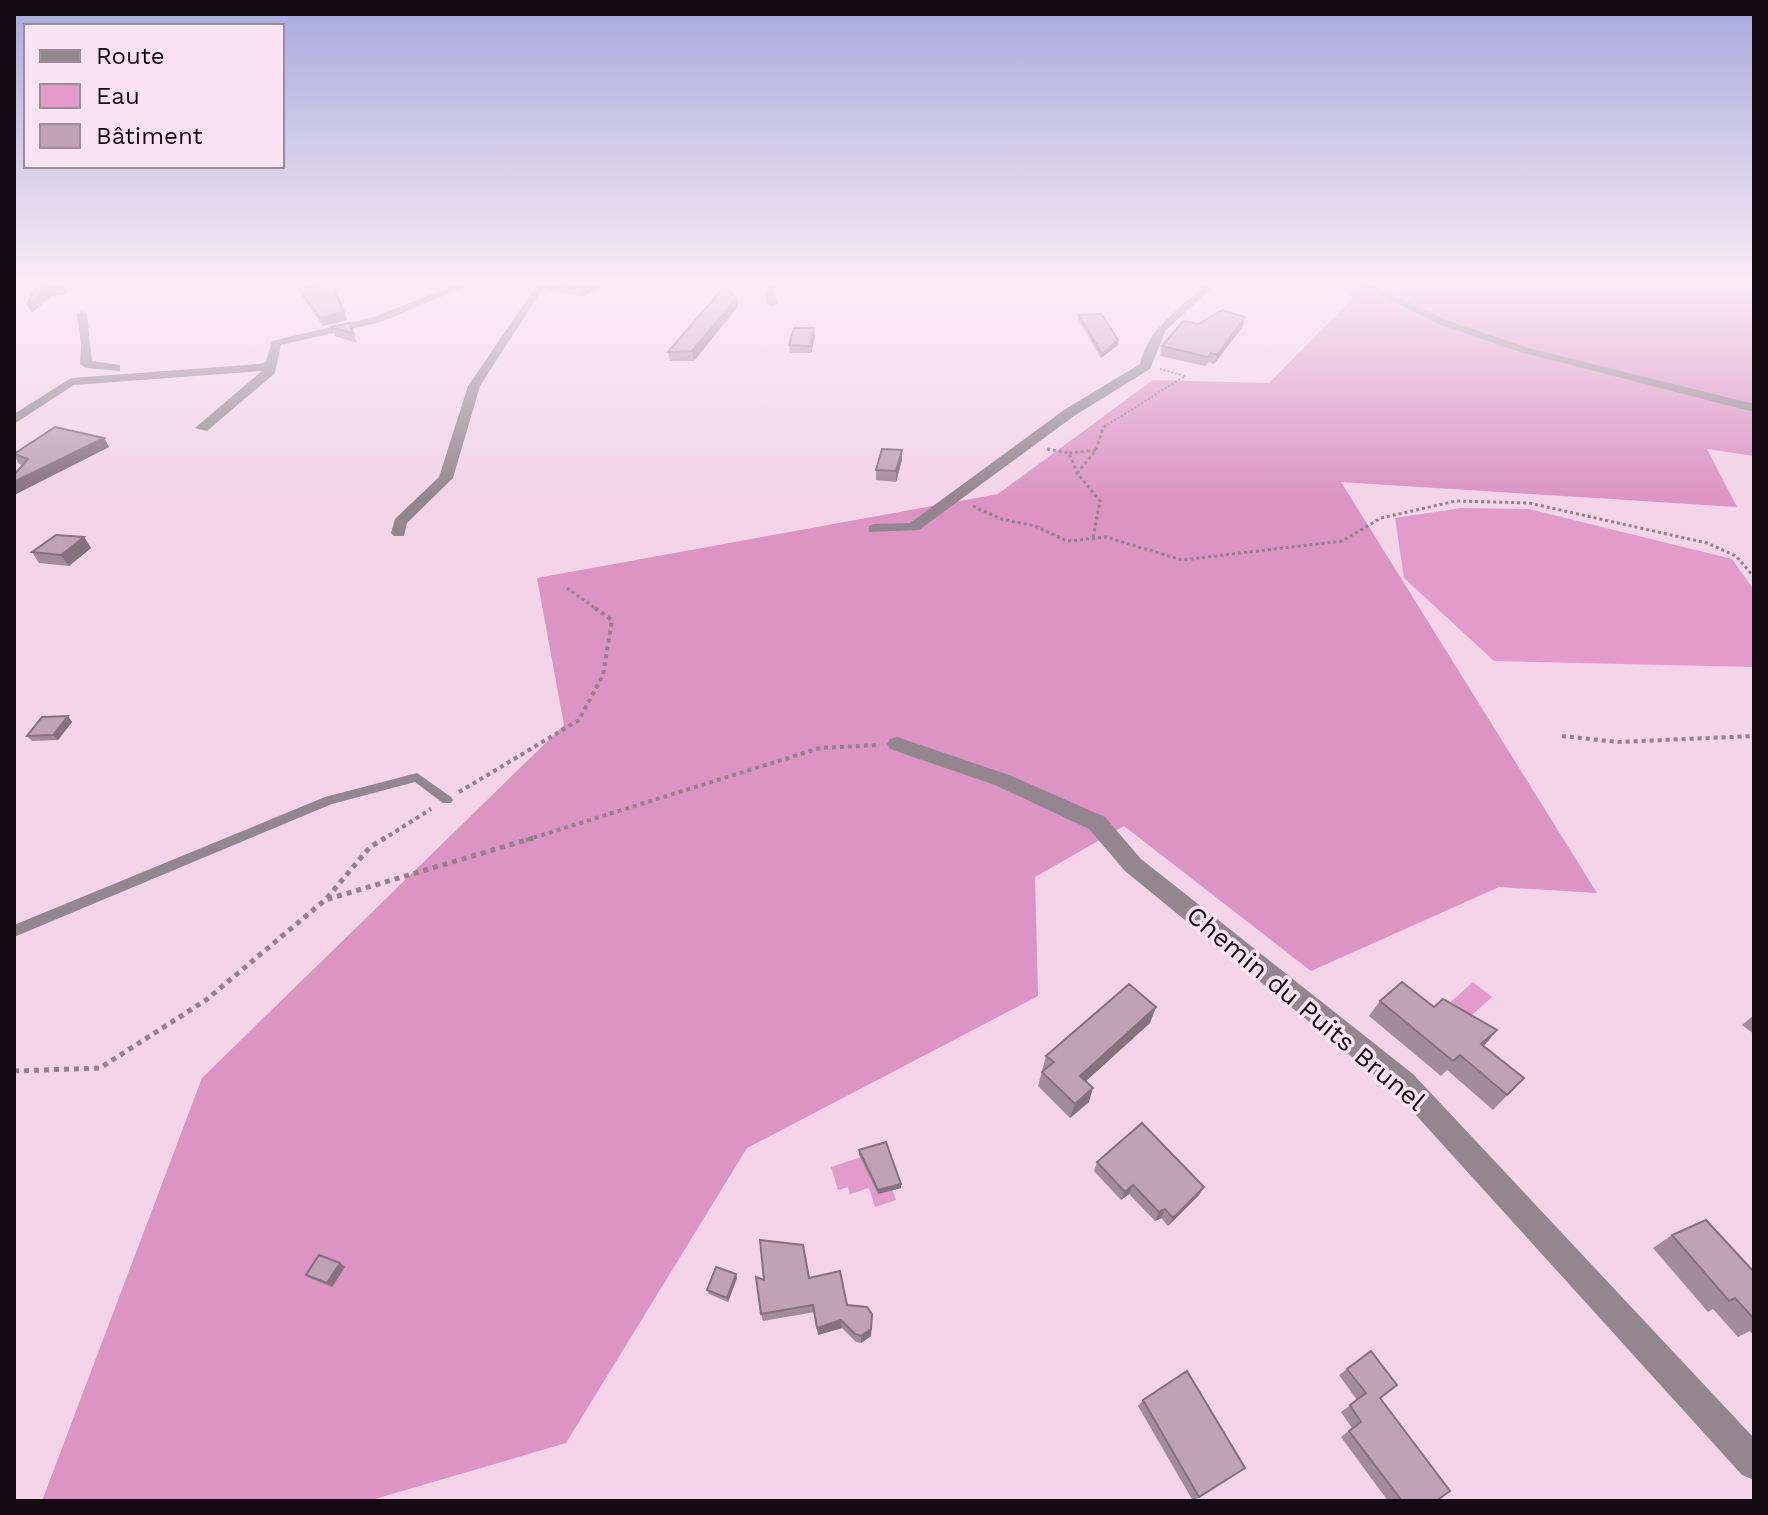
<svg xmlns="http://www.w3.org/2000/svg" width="1768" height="1515" font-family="'Work Sans',sans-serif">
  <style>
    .forest { fill: #db94c4 }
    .water { fill: #e39bcc }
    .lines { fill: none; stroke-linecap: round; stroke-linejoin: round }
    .path-far3 { stroke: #967f8e; stroke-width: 2; stroke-dasharray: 2 2; stroke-linecap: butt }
    .path-far2 { stroke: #967f8e; stroke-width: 3; stroke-dasharray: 3 3; stroke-linecap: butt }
    .path-far1 { stroke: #967f8e; stroke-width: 4; stroke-dasharray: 4 4; stroke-linecap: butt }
    .path { stroke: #967f8e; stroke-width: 5; stroke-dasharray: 5 5; stroke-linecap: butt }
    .lane { fill: #93868e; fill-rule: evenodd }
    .street { fill: #93868e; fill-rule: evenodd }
    .wall { fill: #a48b9c }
    .shaded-wall { fill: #86717f }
    .building { fill: #bfa2b5; stroke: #86717f; stroke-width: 2 }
    .labels { text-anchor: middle; stroke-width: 7; stroke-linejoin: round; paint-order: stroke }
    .near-street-label { font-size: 26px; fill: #140a11; stroke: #fce3f3 }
  </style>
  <rect width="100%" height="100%" fill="#f3d4e8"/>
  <path class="forest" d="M1339 285H1754V456L1707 449 1737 507 1341 482 1597 893 1499 887 1311 971 1124 826 1035 877 1038 996 747 1148 566 1443 368 1501H42L202 1078 564 725 537 578 998 494 1153 380 1269 383 1353 298Z"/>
  <path class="water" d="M1461 508 1529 509 1732 559 1754 590V667L1494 661 1404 578 1395 518Z
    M1473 982 1492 997 1464 1022 1445 1007Z
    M879 1151 896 1200 875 1207 869 1188 850 1194 848 1187 838 1190 831 1167Z"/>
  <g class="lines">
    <path class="path-far3" d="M1104 427 1185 376 1160 369"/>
    <path class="path-far2" d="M1047 449 1069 453 1077 473 1100 501 1093 538
      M1069 453 1096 450
      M1077 473 1096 450 1103 428 1107 425
      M973 506 1001 519 1035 526 1067 541 1106 537 1182 560 1342 541 1381 518 1456 501 1529 503 1707 543 1736 556 1754 577
      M567 588 595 608"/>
    <path class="path-far1" d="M1562 736 1618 742 1754 736
      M459 792 579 720 603 675 612 620 592 606
      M382 840 431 809
      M526 840 820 748 880 745"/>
    <path class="path" d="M327 898 370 847 385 838
      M14 1071 100 1068 206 1000 325 900 533 838"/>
    <path class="lane" d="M345 285H351L347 288Z
      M417 773 451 797 453 800 451 803H443L415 782 332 804 14 937V925L325 797Z"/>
    <path class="street" d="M455 285H469L381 322 281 345 275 373 207 431 195 428 262 371 74 385 14 424V414L71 378 259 364 266 362 272 341 374 317Z
      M537 285H550L541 291 480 386 453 478 407 523 404 536H394L391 533 395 519 439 477 468 386Z
      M770 285H780L775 291 777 304 772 307 767 304 765 291Z
      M1204 285H1215L1166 330 1150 369 1074 416 919 530 869 532V526L874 524 910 523 1064 410 1140 364C1150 325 1178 312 1204 285Z
      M1360 285H1373L1446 320 1528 348 1754 404V412L1520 352 1438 324Z
      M82 311 87 314 92 361 120 365V371L86 368 80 364 81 344 77 314Z
      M897 737 1009 775 1105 817 1141 859 1413 1074 1754 1438V1480L1742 1475 1395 1092 1125 871 1089 829 995 785 890 749 887 744 890 739Z"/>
  </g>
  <path class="wall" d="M547 285H604L584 296 548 290Z
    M299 289 347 320 323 326 302 296Z
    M737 298 738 306 694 361H670L668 352Z
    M1079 315 1118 340V345L1101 358 1078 319Z
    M1245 317 1243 326 1214 364 1208 362 1205 366 1160 356 1162 346 1198 324Z
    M349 323 357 343 335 336 332 327Z
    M815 336 811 353H790L789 345Z
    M104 438 109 447 14 495V475L23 465 19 464 14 454Z
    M902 450V460L896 482 876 480V470Z
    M84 537 91 548 69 566 39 563 32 552Z
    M68 716 72 722 58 740 32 741 27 736Z
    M1380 1001 1483 1046 1524 1078 1493 1110 1447 1070 1441 1076 1369 1016Z
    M1754 1015V1034L1742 1025Z
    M1150 1023 1086 1081 1089 1102 1070 1118 1038 1086 1046 1056Z
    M859 1150 901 1188 878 1194 859 1155Z
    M1097 1162 1199 1195 1168 1226 1161 1218 1155 1221 1129 1194 1121 1200 1094 1171Z
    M1672 1235 1754 1272V1336L1750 1331 1738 1337 1713 1309 1708 1312 1653 1248Z
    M340 1263 345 1267 332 1287 311 1279 306 1275Z
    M737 1278 728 1302 709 1294 707 1290Z
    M809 1278 847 1305 872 1321 871 1336 861 1343 856 1342 842 1328 818 1335 815 1312 763 1321 761 1314 764 1280Z
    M1371 1351 1380 1398 1436 1501H1388L1341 1437 1352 1428 1341 1412 1357 1400 1339 1375Z
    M1143 1400 1238 1473 1193 1501 1138 1406Z"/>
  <path class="shaded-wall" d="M62 285H70L66 294 51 296 32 313 27 305 46 288Z
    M588 285H604L584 296 582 288Z
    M634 285H660V286L635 288Z
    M737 298 738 306 694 361 692 351Z
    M344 312 347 320 323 326 320 318Z
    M1245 317 1243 326 1214 364 1217 355Z
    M814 328 815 336 811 353 810 346Z
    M1118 340V345L1101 358 1102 354Z
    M104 438 109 447 14 495V482Z
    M902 450V460L896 482V471Z
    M84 537 91 548 69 566 61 555Z
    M68 716 72 722 58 740 53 735Z
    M1156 1007 1150 1023 1076 1090 1080 1076Z
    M1497 1030 1484 1046 1468 1059 1481 1044Z
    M1093 1088 1089 1102 1070 1118 1075 1104Z
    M901 1184V1188L878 1194V1190Z
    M1133 1185 1129 1194 1121 1200 1125 1192Z
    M1204 1187 1199 1195 1168 1226 1173 1218Z
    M1165 1209 1161 1218 1155 1221 1159 1212Z
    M340 1263 345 1267 332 1287 327 1283Z
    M736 1274 737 1278 728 1302 727 1298Z
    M872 1314 871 1336 861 1343V1336Z
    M841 1320 842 1328 818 1335 817 1328Z"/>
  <path class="building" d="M37 285H62L46 288 27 305Z
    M323 285H333L344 312 320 318 299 289Z
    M561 285H588L582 288Z
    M724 287 737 298 692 351 668 352Z
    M1222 310 1245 317 1217 355 1211 353 1208 357 1162 346 1183 321 1198 324Z
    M1102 314 1118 340 1102 354 1079 315Z
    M349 323 354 334 332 327Z
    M794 328H814L810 346 789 345Z
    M55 427 104 438 14 482V475L28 459 14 454Z
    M882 449 902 450 896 471 876 470Z
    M56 535 84 537 61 555 32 552Z
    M68 716 53 735 27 736 42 717Z
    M1402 982 1434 1007 1443 999 1497 1030 1481 1044 1524 1078 1507 1095 1460 1055 1453 1061 1380 1001Z
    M1129 984 1156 1007 1080 1076 1093 1088 1075 1104 1042 1072 1054 1062 1046 1056Z
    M1142 1123 1204 1187 1173 1218 1165 1209 1159 1212 1133 1185 1125 1192 1097 1162Z
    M886 1142 901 1184 878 1190 859 1150Z
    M1706 1220 1754 1272V1319L1735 1298 1729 1301 1672 1235Z
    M760 1240 803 1245 809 1278 840 1271 847 1305 867 1307 872 1314 871 1329 861 1336 855 1334 841 1320 817 1328 813 1305 761 1314 756 1277 764 1280Z
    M319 1255 340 1263 327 1283 306 1275Z
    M716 1267 736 1274 727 1298 707 1290Z
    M1371 1351 1397 1385 1380 1398 1450 1491 1436 1501H1402L1349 1431 1361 1422 1350 1405 1366 1393 1347 1369Z
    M1187 1371 1245 1468 1199 1497 1143 1400Z"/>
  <linearGradient id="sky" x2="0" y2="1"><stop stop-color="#a6aadd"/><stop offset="0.57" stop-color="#faecf5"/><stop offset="1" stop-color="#faecf5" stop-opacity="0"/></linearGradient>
  <rect width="1768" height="497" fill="url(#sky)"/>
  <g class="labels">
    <g class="near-street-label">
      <text transform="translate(1306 1008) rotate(40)" y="9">Chemin du Puits Brunel</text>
    </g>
  </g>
  <rect width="1768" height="1515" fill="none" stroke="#140a11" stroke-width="32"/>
  <rect x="24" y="24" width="260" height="144" fill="#fce3f3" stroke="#9f8c99" stroke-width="2"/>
  <rect x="40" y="50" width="40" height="12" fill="#93868e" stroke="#9f8c99" stroke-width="2"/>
  <text x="96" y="64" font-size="24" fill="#140a11">Route</text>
  <rect x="40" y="84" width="40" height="24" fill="#e39bcc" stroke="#9f8c99" stroke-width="2"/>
  <text x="96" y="104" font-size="24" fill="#140a11">Eau</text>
  <rect x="40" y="124" width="40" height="24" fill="#bfa2b5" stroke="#9f8c99" stroke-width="2"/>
  <text x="96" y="144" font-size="24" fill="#140a11">Bâtiment</text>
</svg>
